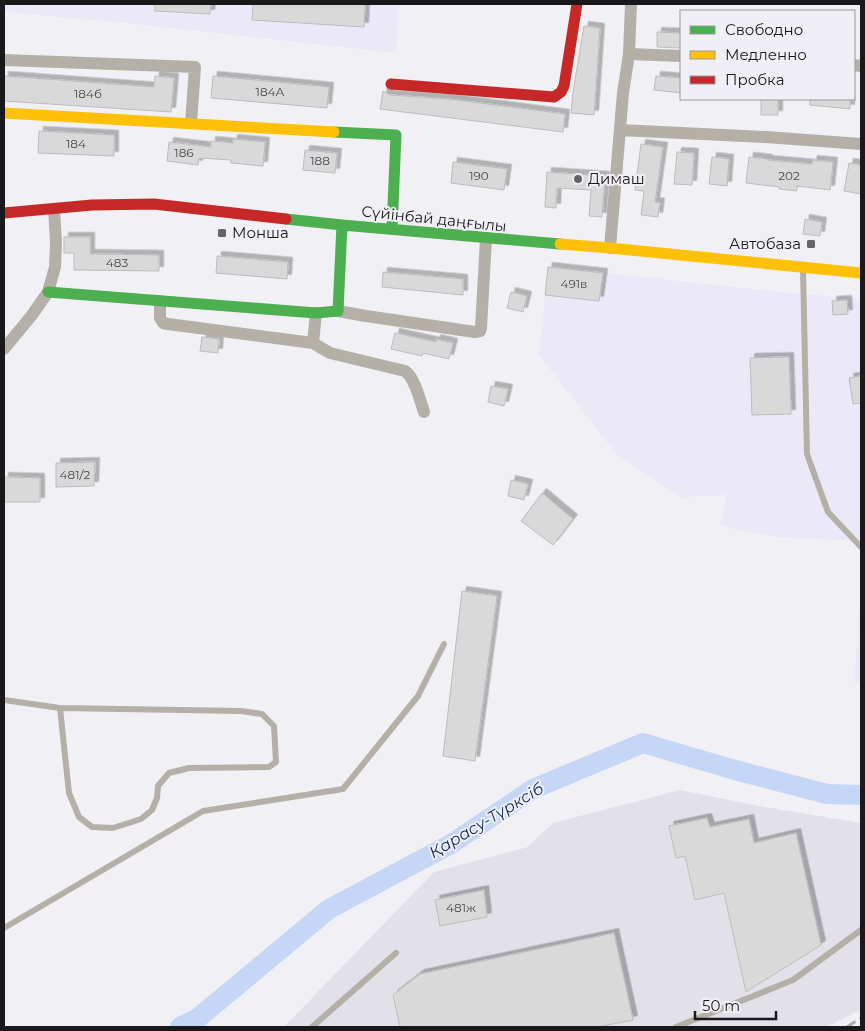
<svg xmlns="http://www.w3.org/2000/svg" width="865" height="1031" font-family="Montserrat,sans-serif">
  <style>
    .built { fill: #e2e0e8 }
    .industrial { fill: #ebe9f7 }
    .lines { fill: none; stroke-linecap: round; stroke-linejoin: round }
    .river { stroke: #c5d6f6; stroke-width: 20 }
    .building { fill: #dad9da; stroke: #bdbcbd; filter: url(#shadow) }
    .lane { stroke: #b4b0a8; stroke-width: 6 }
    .street { stroke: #b4b0a8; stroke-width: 12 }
    .fast { stroke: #4caf50; stroke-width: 11 }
    .slow { stroke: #ffc107; stroke-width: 11 }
    .jam { stroke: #c62828; stroke-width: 11 }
    .rail { stroke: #aeaca8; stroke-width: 3; stroke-dasharray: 10 5; stroke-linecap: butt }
    .poi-dot { fill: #656467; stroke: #f0eff5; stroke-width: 2 }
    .labels { text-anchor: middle; stroke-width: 4; stroke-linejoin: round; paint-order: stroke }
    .number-label { font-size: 12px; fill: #49494b }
    .poi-label { font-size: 15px; fill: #19191b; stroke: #f0eff5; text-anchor: start }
    .street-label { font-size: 15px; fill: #19191b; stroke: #f0eff5 }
    .water-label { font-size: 16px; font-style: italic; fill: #0f295d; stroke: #f0eff5 }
  </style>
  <defs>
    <filter id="shadow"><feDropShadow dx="4.5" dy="-4.5" stdDeviation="0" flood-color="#0004"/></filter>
  </defs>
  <rect width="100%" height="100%" fill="#f1f0f4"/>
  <path class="built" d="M680 790 759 806 861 823V1010L826 1027H284L434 872 528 847 553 823Z"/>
  <path class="industrial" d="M4 4H400L396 53 125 23 4 12Z
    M548 267 799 294 861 298V541L777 537 720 526 727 495 681 497 617 455 539 355Z
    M861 592V682H854Z"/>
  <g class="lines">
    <path class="river" d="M180 1027 198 1018 329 909 451 844 533 789 643 743 735 770 827 794 861 795"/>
  </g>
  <path class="building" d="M155 4H211L210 14 155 11Z
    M253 4H365L364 27 252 20Z
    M584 26 600 28 594 115 571 113 573 92Z
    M657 32 681 33V48L657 47Z
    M4 76 154 87 155 76 174 78 171 112 4 101Z
    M213 76 329 87 327 108 211 98Z
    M656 76 681 78V93L654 90Z
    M383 91 390 95 449 99 565 114 563 132 380 109Z
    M761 99H778V115H761Z
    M810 99H850V109L810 105Z
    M39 131 114 135V156L38 153Z
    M233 139 265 142 263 166 231 163V160L199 158 198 165 167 161 169 142 211 147V141L233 143Z
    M641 144 663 147 655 202 660 203 658 217 641 215 644 191 635 190Z
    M305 150 337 153 335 173 303 170Z
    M677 152 694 153 692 185 674 184Z
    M712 157 729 159 727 186 709 184Z
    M749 157 768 159 767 160 812 164 813 160 833 162 830 190 797 186V191L779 189V187L746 183Z
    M453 162 507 169 504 190 451 183Z
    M849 163 861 165V194L844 191Z
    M547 172 605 176 602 217 589 216 591 190 557 188 556 208 545 207Z
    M805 219 822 222 820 236 803 234Z
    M64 237H90V254L159 255V271L74 270V253H64Z
    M217 256 288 262 287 279 216 273Z
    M548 267 603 273 599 301 545 295Z
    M383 272 463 279V295L382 287Z
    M511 292 527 296 523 312 507 308Z
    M847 300 848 314 833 315 832 301Z
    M395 333 436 342V339L453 343 449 359 423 353 422 356 391 349Z
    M202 337 219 339 218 353 200 351Z
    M789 357 791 414 752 415 750 358Z
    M861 376V403L853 404 849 378Z
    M491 386 508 389 504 406 488 402Z
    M95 462 94 486 56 487V463Z
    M4 477 40 478V502H4Z
    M511 480 528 484 524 500 508 496Z
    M542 493 573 519 553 545 521 521Z
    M462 591 497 596 475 761 443 756Z
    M707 818 710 827 749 819 754 843 796 833 821 945 746 992 724 893 695 900 685 856 676 858 669 826Z
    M484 890 487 917 440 926 435 900Z
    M614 933 633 1020 597 1027H400L393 995 420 974Z"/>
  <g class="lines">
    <path class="lane" d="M803 269 807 454 828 512 861 547
      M4 700 60 708 241 711 262 714 274 726 276 762 269 767 189 768 169 773 158 786 157 798 152 810 141 819 113 828 92 827 79 817 69 793 60 708
      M4 928 203 811 343 789 418 696 444 644
      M312 1027 396 953
      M676 1027 793 980 861 930"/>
    <path class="street" d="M629 54 681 56
      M4 60 195 67 191 123
      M854 65 861 66
      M620 130 766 137 861 144
      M610 248 623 93 629 54 631 4
      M160 301V318L163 323 168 324 313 343
      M338 311 366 316 475 332 480 331 481 328 486 239
      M316 313 313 343 330 353 405 371C415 378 420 400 424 412
      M4 349 32 315 48 292 55 267 56 242 54 209"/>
    <path class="fast" d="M334 132 396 135 392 229
      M286 219 342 225 560 244
      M48 292 316 313 338 311 342 225"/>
    <path class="slow" d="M4 113 334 132
      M560 244 610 248 861 273"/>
    <path class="jam" d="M391 84 554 97 561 92 564 86 577 4
      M4 213 92 205 154 204 286 219"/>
    <path class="rail" d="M847 1027 861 1018"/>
  </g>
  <g class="poi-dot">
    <circle cx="578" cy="179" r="5"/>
    <rect x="217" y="228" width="10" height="10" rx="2.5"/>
    <rect x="806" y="239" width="10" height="10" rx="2.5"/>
  </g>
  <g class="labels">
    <g class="number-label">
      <text x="270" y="96">184А</text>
      <text x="88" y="98">184б</text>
      <text x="76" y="148">184</text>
      <text x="184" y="157">186</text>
      <text x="320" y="165">188</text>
      <text x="479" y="180">190</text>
      <text x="789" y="180">202</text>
      <text x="117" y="267">483</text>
      <text x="574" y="288">491в</text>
      <text x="75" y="479">481/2</text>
      <text x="461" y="912">481ж</text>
    </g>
    <g class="poi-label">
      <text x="588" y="184">Димаш</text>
      <text x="232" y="238">Монша</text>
      <text x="801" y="249" text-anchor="end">Автобаза</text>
    </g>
    <g class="street-label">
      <text transform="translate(434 219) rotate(6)" y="5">Сүйінбай даңғылы</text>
    </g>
    <g class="water-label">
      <text transform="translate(486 820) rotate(-31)" y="6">Қарасу-Түрксіб</text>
    </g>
  </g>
  <rect width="865" height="1031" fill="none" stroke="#19191b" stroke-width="10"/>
  <rect x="680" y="10" width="175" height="90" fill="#f0eff5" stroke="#9a999e"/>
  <rect x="690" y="26" width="25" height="8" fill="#4caf50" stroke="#9a999e"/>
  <text x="725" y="35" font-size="15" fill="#19191b">Свободно</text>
  <rect x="690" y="51" width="25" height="8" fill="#ffc107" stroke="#9a999e"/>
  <text x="725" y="60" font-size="15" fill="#19191b">Медленно</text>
  <rect x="690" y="76" width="25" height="8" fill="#c62828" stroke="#9a999e"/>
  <text x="725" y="85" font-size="15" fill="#19191b">Пробка</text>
  <path d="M695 1011v8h81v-8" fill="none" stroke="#19191b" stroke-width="2.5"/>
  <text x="702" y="1011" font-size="15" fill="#19191b" stroke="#f0eff5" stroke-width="4" paint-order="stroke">50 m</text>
</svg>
